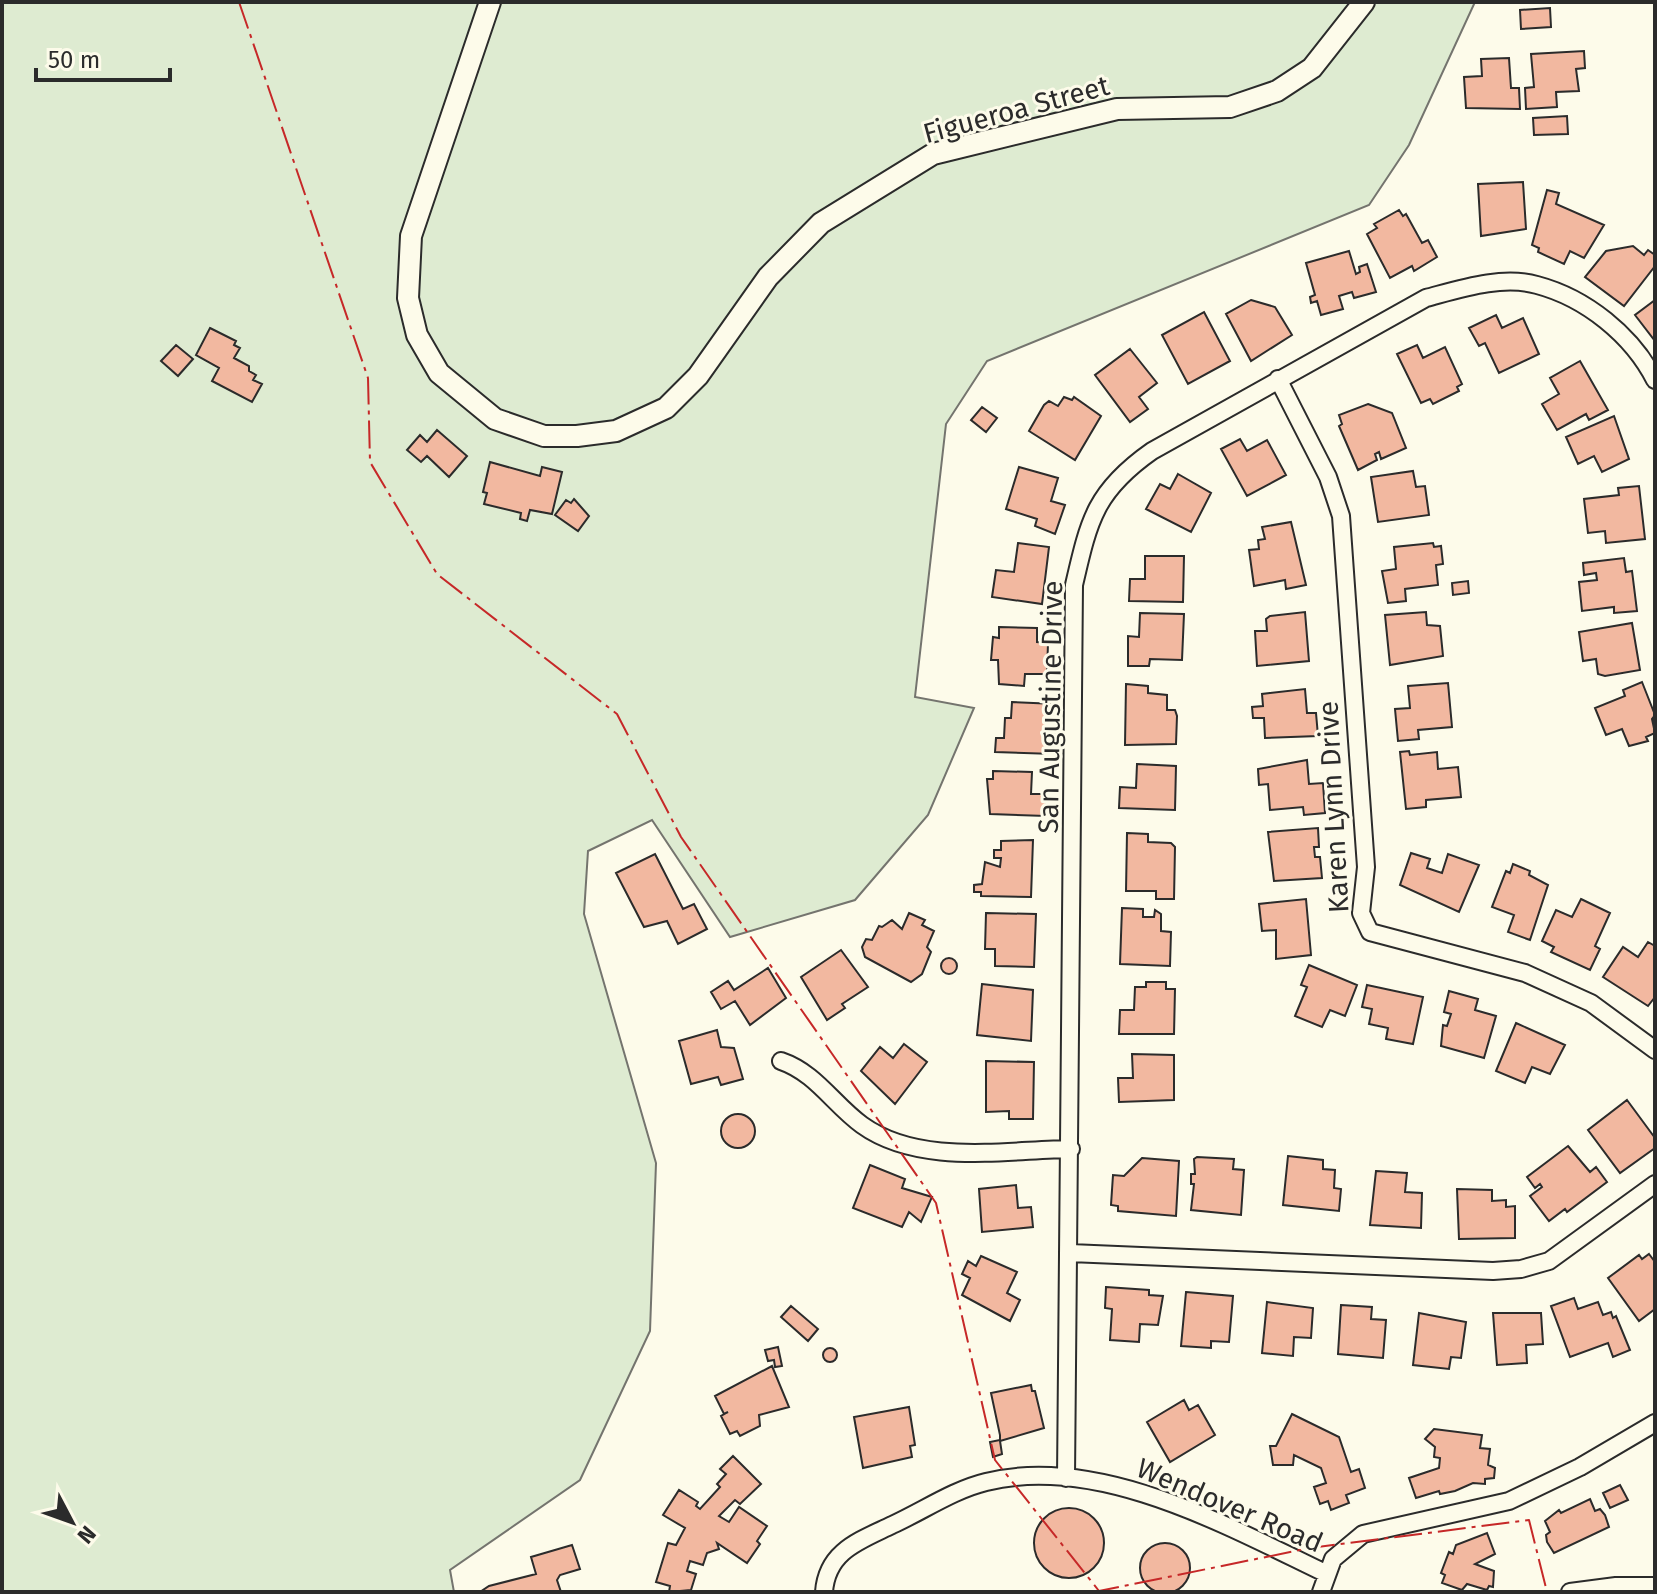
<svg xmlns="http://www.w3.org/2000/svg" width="1657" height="1594" font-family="'Fira Sans',sans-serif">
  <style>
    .green { fill: #deebd1; stroke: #74746e; stroke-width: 2 }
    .building { fill: #f2b8a0; stroke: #2b2b2b; stroke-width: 2 }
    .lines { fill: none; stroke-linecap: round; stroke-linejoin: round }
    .minor-casing { stroke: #2b2b2b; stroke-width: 20 }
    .tertiary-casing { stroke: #2b2b2b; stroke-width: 24 }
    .minor { stroke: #fdfbea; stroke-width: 16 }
    .tertiary { stroke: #fdfbea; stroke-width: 20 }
    .power { stroke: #c62828; stroke-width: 2; stroke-dasharray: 28 6 4 6; stroke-linecap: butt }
    .labels { text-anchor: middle; stroke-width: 6; stroke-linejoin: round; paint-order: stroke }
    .street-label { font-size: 28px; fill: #2b2b2b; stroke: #fdfbea }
  </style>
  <rect width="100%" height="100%" fill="#fdfbea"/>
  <path class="green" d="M2 2H1475L1409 145 1369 205 987 361 946 424 915 697 974 708 928 815 855 900 730 937 652 820 588 851 584 914 656 1163 650 1331 580 1480 450 1570 454 1592H2Z"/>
  <path class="building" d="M1550 8 1551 27 1521 29 1520 10Z
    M1584 51 1585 68 1576 69 1579 91 1556 92 1557 107 1526 109 1525 88 1534 87 1531 54Z
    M1509 58 1511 88H1519L1520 109 1466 108 1464 77 1482 76 1481 59Z
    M1567 116 1568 134 1534 135 1533 118Z
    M1523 182 1526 229 1481 236 1478 184Z
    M1547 190 1559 193 1556 204 1604 225 1584 258 1570 251 1564 264 1538 252 1539 248 1532 245Z
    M1399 210 1403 216 1406 214 1422 243 1428 240 1437 257 1414 271 1412 266 1390 278 1367 234 1377 228 1374 224Z
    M1633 246 1644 255 1648 250 1655 255V266L1624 306 1585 277 1606 251Z
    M1349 251 1356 274 1360 272 1359 267 1367 264 1376 292 1354 298 1352 292 1339 296 1343 309 1321 315 1317 301 1311 303 1310 297 1315 295 1306 263Z
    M1251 300 1275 307 1292 335 1251 361 1226 314Z
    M1655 300V341L1635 315Z
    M1204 312 1230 361 1188 384 1162 335Z
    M1496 315 1502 328 1523 318 1539 354 1499 373 1485 343 1479 346 1469 328Z
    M210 328 236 341 234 345 240 348 234 358 249 366V371L256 375 253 380 262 384 252 402 212 381 219 368 196 355Z
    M176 345 193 359 178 376 161 361Z
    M1417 345 1423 358 1445 347 1462 384 1457 387 1459 391 1433 404 1430 399 1421 403 1397 354Z
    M1130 349 1157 383 1139 397 1148 409 1130 422 1095 375Z
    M1580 361 1608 410 1589 420 1586 414 1557 430 1542 404 1559 394 1550 378Z
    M1064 397 1072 400 1074 397 1101 416 1075 460 1029 431 1044 405 1049 401 1058 406Z
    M1368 404 1392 413 1406 448 1381 459 1379 452 1375 454 1377 460 1358 470 1339 426 1342 424 1339 415Z
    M982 407 997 418 986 432 971 420Z
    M1614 416 1629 459 1602 472 1594 456 1578 464 1566 437Z
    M437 430 467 456 449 477 427 456 421 462 407 450 420 435 427 442Z
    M1240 439 1247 451 1267 440 1286 475 1247 496 1221 449Z
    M490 462 540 476 542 467 562 472 552 514 530 510 527 521 520 519 521 513 484 504 487 493 483 492Z
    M1019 467 1058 478 1051 501 1065 505 1055 534 1035 526 1037 519 1006 509Z
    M1413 471 1416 487 1425 486 1429 515 1378 522 1371 477Z
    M1178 474 1211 493 1191 532 1146 509 1160 484 1170 489Z
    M1639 486 1645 539 1606 543 1605 531 1588 533 1584 499 1619 495 1618 488Z
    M574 499 589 516 578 531 555 515 566 500 571 503Z
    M1291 522 1306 585 1286 589 1285 580 1254 586 1249 550 1259 549 1258 540 1265 539 1262 527Z
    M1018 543 1049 547 1042 604 992 597 996 570 1014 572Z
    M1433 543 1434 547 1441 546 1443 564 1436 565 1438 585 1405 589 1406 601 1388 603 1382 571 1396 569 1394 547Z
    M1145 556H1184L1183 602 1129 601 1130 579H1145Z
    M1624 558 1626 572 1632 571 1637 611 1614 613V607L1582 611 1579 582 1597 580 1596 573 1584 575 1583 563Z
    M1468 581 1469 593 1453 595 1452 583Z
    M1305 612 1309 661 1257 666 1255 631H1267L1266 619 1270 616Z
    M1426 612 1427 625 1440 626 1443 656 1390 665 1385 615Z
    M1140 613 1184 614 1182 660 1150 659 1149 666H1128V636L1139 637Z
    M1632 623 1640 670 1605 676 1598 674 1596 659 1583 661 1579 632Z
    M999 627 1037 628V642L1048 643 1047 674H1025L1024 686 999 684 998 660H991L993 637 999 638Z
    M1642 682 1655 715 1652 719 1655 733 1646 737 1648 741 1629 746 1622 729 1606 735 1595 708 1625 696 1623 690Z
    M1448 683 1452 727 1418 730 1419 739 1398 741 1395 709 1410 708 1408 686Z
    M1126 684 1148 686V693L1167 695V710H1175L1177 716 1176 744 1125 745Z
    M1305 689 1307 713H1316L1318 736 1265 738 1264 718H1253L1252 707 1263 706 1262 694Z
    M1012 702 1056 704 1055 724H1050V732H1055L1054 754 995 752 996 738H1004L1005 718H1011Z
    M1409 751 1410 755 1437 752 1438 769 1458 767 1461 797 1426 800V807L1406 809 1400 752Z
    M1307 760 1309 784 1323 783 1325 813 1304 815 1303 807 1270 810 1268 784 1259 785 1258 769Z
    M1137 764 1176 766 1175 810 1119 808 1120 787 1136 788Z
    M993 771 1032 772 1031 794H1047L1046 816 990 814 987 779H993Z
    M1318 828 1319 847H1314L1315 857H1320L1322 878 1274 881 1268 832Z
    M1127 833 1148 834V842L1171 843 1175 847 1174 899H1156V891H1126Z
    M1033 840 1031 897 981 896V892H974V885L982 884 985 862 1000 867 1001 858H994V850H1001V841Z
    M1411 853 1430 859 1427 868 1442 873 1448 854 1479 865 1459 912 1400 885Z
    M655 854 683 909 694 904 707 929 678 944 667 921 644 927 616 873Z
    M1513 864 1530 871 1529 875 1548 885 1530 940 1508 932 1514 915 1492 907 1506 871 1510 873Z
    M1306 899 1311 955 1276 959V930L1262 931 1259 904Z
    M1581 899 1610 913 1595 946 1600 949 1590 970 1551 952 1554 947 1542 941 1556 910 1572 917Z
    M1122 908 1143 909V917H1154L1155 910 1161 914V931L1171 932 1170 966 1120 964Z
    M909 913 925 920 922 925 934 931 927 947 931 952 922 974 911 982 865 957 862 947 866 939 872 940 879 926 882 927 892 920 902 929Z
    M986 913 1036 914 1034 967 995 966V949H985Z
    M1648 942 1655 946V997L1648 1006 1603 977 1623 947 1638 957Z
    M841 950 868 987 842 1004 845 1008 827 1020 801 977Z
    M941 966a8 8 0 1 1 16 0a8 8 0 1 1-16 0Z
    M1309 965 1357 985 1345 1016 1330 1010 1322 1027 1295 1016 1307 987 1301 985Z
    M768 968 786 998 750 1025 735 1001 721 1009 711 992 728 981 734 990Z
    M1146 982H1166V989H1175L1174 1034H1119L1120 1010H1134L1135 987H1146Z
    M982 984 1033 990 1031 1041 977 1035Z
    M1367 985 1423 997 1413 1044 1386 1039 1388 1028 1369 1024 1372 1009 1362 1007Z
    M1449 991 1478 999 1475 1010 1496 1016 1484 1058 1441 1046 1443 1025 1447 1026 1451 1014 1444 1012Z
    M1516 1023 1565 1045 1550 1074 1532 1067 1525 1083 1496 1071Z
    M717 1030 721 1047 734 1048 743 1079 721 1085 718 1077 691 1084 679 1041Z
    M904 1044 927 1062 895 1104 861 1071 880 1047 893 1058Z
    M1132 1054 1174 1055V1100L1119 1102 1118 1078H1133Z
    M986 1061 1034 1062 1033 1119H1009V1111L986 1112Z
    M1627 1100 1655 1138V1148L1620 1173 1588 1130Z
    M721 1131a17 17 0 1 1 34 0a17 17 0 1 1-34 0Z
    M1568 1146 1590 1172 1596 1167 1607 1182 1567 1212 1565 1209 1549 1221 1530 1196 1542 1187 1540 1184 1535 1188 1527 1177Z
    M1288 1156 1323 1160V1169L1335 1170 1334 1188 1341 1189 1339 1211 1283 1205Z
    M1197 1157 1234 1159 1233 1169 1244 1170 1241 1215 1191 1210 1194 1184H1191V1174H1195L1194 1159Z
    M1142 1158 1179 1161 1176 1216 1118 1211V1206L1111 1205 1113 1175 1124 1176Z
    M870 1165 905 1179 902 1188 932 1197 921 1222 909 1212 902 1227 853 1208Z
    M1376 1171 1407 1173 1405 1192 1422 1193 1421 1228 1370 1225Z
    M1016 1185 1018 1208 1031 1207 1033 1227 982 1232 979 1189Z
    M1457 1189 1492 1190V1201L1506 1200V1207L1515 1206V1238L1459 1239Z
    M1649 1254 1655 1262V1309L1639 1321 1608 1278 1639 1255 1642 1259Z
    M981 1256 1017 1272 1007 1293 1020 1300 1010 1321 962 1295 970 1278 962 1274 968 1261 976 1266Z
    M1106 1287 1149 1290V1295L1163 1296 1158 1325 1140 1324 1139 1342 1110 1340 1112 1309 1105 1308Z
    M1186 1292 1233 1296 1229 1342 1211 1341V1348L1181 1346Z
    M1574 1298 1578 1309 1598 1302 1603 1315 1611 1312 1613 1318 1616 1316 1630 1350 1613 1357 1608 1343 1570 1357 1551 1306Z
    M1267 1302 1313 1308 1311 1338 1294 1337 1293 1356 1262 1353Z
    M1341 1305 1372 1307 1371 1319 1386 1320 1383 1358 1338 1354Z
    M791 1306 818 1329 808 1341 781 1317Z
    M1419 1313 1466 1322 1461 1358 1451 1357 1449 1369 1413 1365Z
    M1493 1313H1541L1543 1344 1526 1345 1527 1363 1497 1365Z
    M778 1347 782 1366 775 1367 774 1360 768 1361 765 1350Z
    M823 1355a7 7 0 1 1 14 0a7 7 0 1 1-14 0Z
    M772 1366 789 1407 759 1415 760 1426 740 1436 737 1431 730 1434 721 1416 728 1412 724 1414 715 1396Z
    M1031 1385 1032 1391H1035L1044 1428 1000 1441 1002 1454 993 1457 990 1442 1000 1440V1435L991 1393Z
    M1184 1400 1189 1410 1198 1405 1215 1435 1170 1462 1147 1422Z
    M909 1407 915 1445 910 1446 912 1457 863 1468 854 1417Z
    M1292 1414 1339 1437 1351 1472 1359 1469 1365 1488 1346 1495 1349 1503 1331 1510 1328 1501 1320 1504 1314 1487 1326 1483 1321 1468 1294 1455 1293 1465H1273L1270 1446H1276Z
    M1434 1429 1482 1435 1480 1448 1490 1449 1488 1465 1495 1468 1494 1478 1485 1479V1484L1473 1483 1455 1491 1440 1494 1439 1491 1416 1498 1409 1478 1439 1468 1440 1458 1434 1457 1435 1447 1425 1439Z
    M733 1456 761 1484 740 1504 735 1500 719 1516 729 1522 739 1507 767 1526 757 1541 760 1544 747 1563 717 1543 719 1549 707 1553 703 1565 690 1561 687 1571 696 1574 691 1590 669 1592 670 1586 656 1582 668 1543 676 1545 685 1528 663 1515 679 1490 698 1502 696 1506 700 1509 720 1487 717 1484 726 1474 720 1469Z
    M1620 1485 1628 1500 1610 1508 1603 1493Z
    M1590 1499 1595 1511 1600 1509 1605 1515 1609 1527 1554 1553 1547 1542 1546 1535 1550 1532 1545 1521 1559 1510 1561 1513Z
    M1034 1543a35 35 0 1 1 70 0a35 35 0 1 1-70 0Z
    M1487 1533 1495 1554 1475 1564 1494 1571 1493 1587 1489 1586 1487 1590 1467 1584 1462 1590 1442 1583 1445 1575 1441 1573 1449 1552 1453 1554 1456 1545Z
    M1140 1568a25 25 0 1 1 50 0a25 25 0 1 1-50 0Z
    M572 1545 580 1569 560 1575 557 1580 561 1592H480L489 1586 536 1574 531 1557Z"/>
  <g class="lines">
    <g class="minor-casing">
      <path id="minor" d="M1278 379 1328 477 1341 516 1366 867 1361 913 1370 932 1525 973 1591 1003 1655 1050
        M781 1061C816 1073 833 1104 862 1125 919 1166 1004 1150 1071 1149
        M1070 1253 1493 1271 1521 1269 1549 1261 1655 1184
        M1066 1478 1074 585C1089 520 1095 491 1152 451L1426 298C1460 289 1502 275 1537 285 1586 298 1632 335 1655 380
        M824 1592C827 1551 859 1541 892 1525 923 1511 953 1490 986 1482 1098 1454 1227 1526 1325 1573
        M1321 1592 1333 1559 1363 1534 1509 1501 1580 1467 1655 1423
        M1570 1592 1616 1586H1655"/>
    </g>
    <g class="tertiary-casing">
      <path id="tertiary" d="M490 2 411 236 408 298 417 335 439 373 495 419 544 436H577L616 431 666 408 698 376 768 277 821 223 933 154 1117 109 1230 107 1277 91 1312 68 1364 2"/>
    </g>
    <use href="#minor" class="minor"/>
    <use href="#tertiary" class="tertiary"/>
    <path class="power" d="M239 2 368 378 370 462 437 574 617 714 681 837 936 1203 995 1460 1099 1591 1310 1548 1529 1520 1547 1592"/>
  </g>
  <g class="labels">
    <g class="street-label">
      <text transform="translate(1016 109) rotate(-15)" y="10">Figueroa Street</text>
      <text transform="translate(1050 707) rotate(-89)" y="10">San Augustine Drive</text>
      <text transform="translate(1333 807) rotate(-93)" y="10">Karen Lynn Drive</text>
      <text transform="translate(1230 1505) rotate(23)" y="10">Wendover Road</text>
    </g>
  </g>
  <rect width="1657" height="1594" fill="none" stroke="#2b2b2b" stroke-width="8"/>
  <g transform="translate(72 1522) rotate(131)" stroke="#fdfbea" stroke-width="6" paint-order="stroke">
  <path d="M0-6L14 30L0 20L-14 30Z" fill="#2b2b2b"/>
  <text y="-12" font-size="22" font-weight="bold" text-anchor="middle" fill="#2b2b2b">N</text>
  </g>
  <path d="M36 68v12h134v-12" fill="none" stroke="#2b2b2b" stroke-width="4"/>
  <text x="48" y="68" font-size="24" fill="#2b2b2b" stroke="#fdfbea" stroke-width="6" paint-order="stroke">50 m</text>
</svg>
